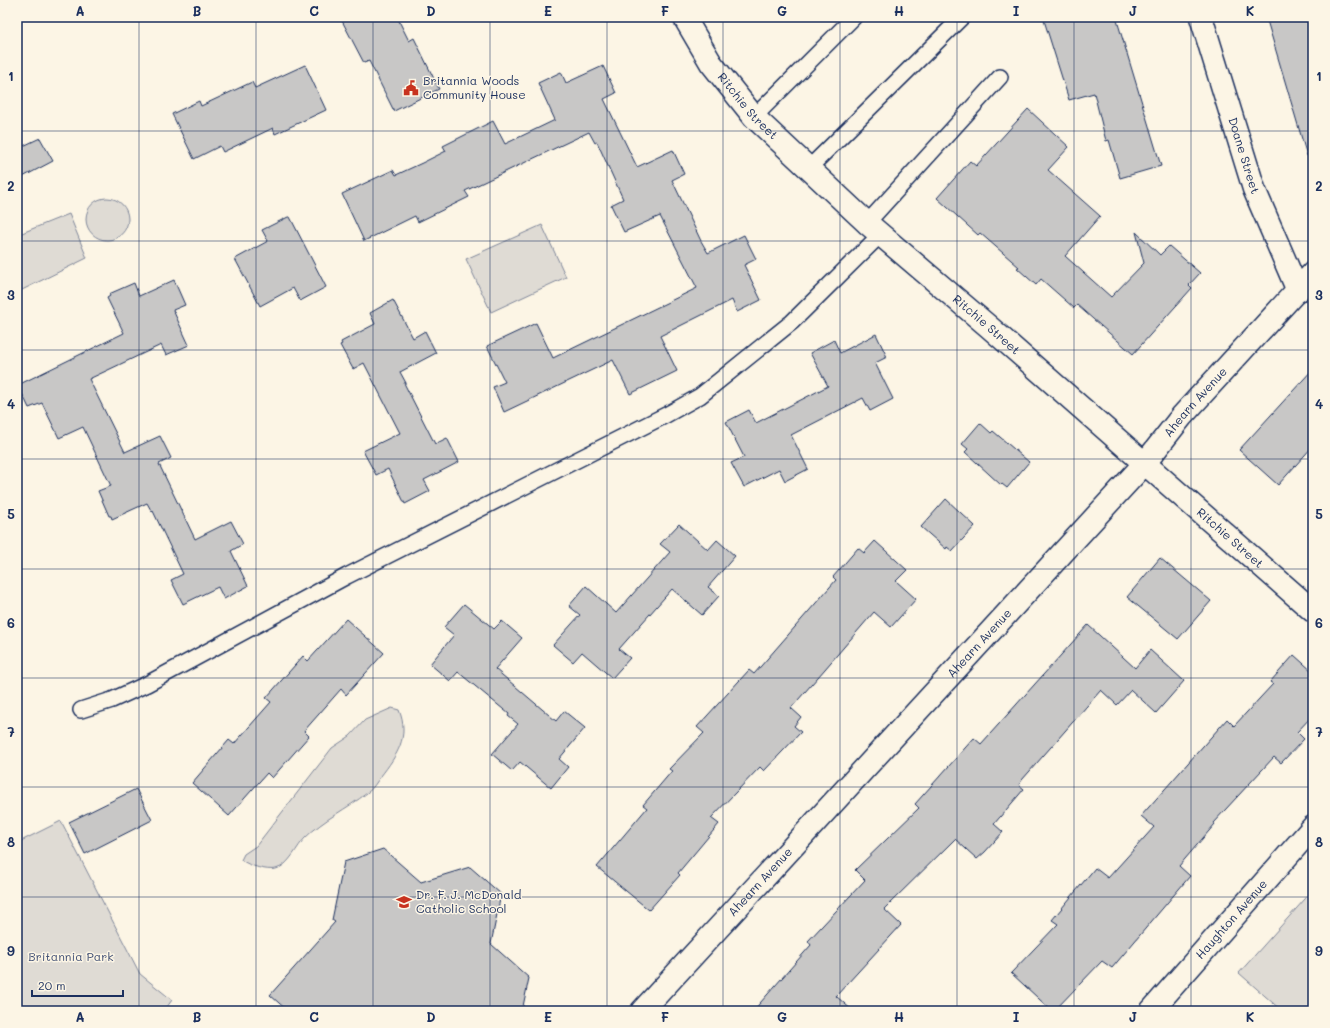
<svg xmlns="http://www.w3.org/2000/svg" width="1330" height="1028" font-family="Mali,sans-serif">
  <style>
    .green { fill: #dfdbd4; stroke: #7d8599 }
    .building { fill: #c8c7c6; stroke: #1b2f5e }
    .lines { fill: none; stroke-linecap: round; stroke-linejoin: round }
    .lane-casing { stroke: #1b2f5e; stroke-width: 18 }
    .street-casing { stroke: #1b2f5e; stroke-width: 25 }
    .lane { stroke: #fcf5e5; stroke-width: 15 }
    .street { stroke: #fcf5e5; stroke-width: 22 }
    .grid { fill: none; stroke: #1b2f5e; stroke-width: 1; stroke-opacity: 0.55 }
    .labels { text-anchor: middle; stroke-width: 3; stroke-linejoin: round; paint-order: stroke }
    .poi-label { font-size: 12px; fill: #1b2f5e; stroke: #fcf5e5; text-anchor: start }
    .street-label { font-size: 12px; fill: #1b2f5e; stroke: #fcf5e5 }
    .park-label { font-size: 12px; fill: #425176; stroke: #fcf5e5 }
    .neatline { fill: none; stroke: #1b2f5e; stroke-width: 1.5 }
    .grid-label { font-size: 13px; text-anchor: middle; font-weight: bold; fill: #1b2f5e }
  </style>
  <rect width="100%" height="100%" fill="#fcf5e5"/>
  <filter id="ink" filterUnits="userSpaceOnUse"><feTurbulence type="fractalNoise" baseFrequency=".025" numOctaves="2"/><feDisplacementMap in="SourceGraphic" scale="8" xChannelSelector="R" yChannelSelector="G"/><feConvolveMatrix kernelMatrix="1 2 1 2 8 2 1 2 1" color-interpolation-filters="sRGB"/></filter>
  <g filter="url(#ink)">
    <path class="green" d="M86 219a21 21 0 1 1 42 0a21 21 0 1 1-42 0Z
      M69 214 87 258 22 290 17 280V235Z
      M542 225 566 277 491 312 466 259Z
      M392 708 399 710C410 737 397 755 381 776 377 781 373 789 367 793 347 809 324 819 305 838 297 846 289 866 276 869 266 871 250 866 241 860L244 854 256 846 332 748 350 736 365 720Z
      M61 821 140 974 172 1000 164 1011H17V843Z
      M1313 890V1011H1282L1239 973Z"/>
    <path class="building" d="M340 17H397L409 41 414 38 439 89 394 111 369 61 364 63Z
      M1043 17H1116L1161 166 1120 178 1109 140 1106 141 1094 93 1069 100Z
      M1266 17H1313V155L1307 156Z
      M305 65 326 110 275 134 273 128 223 152 220 146 194 159 172 114 199 101 201 106 252 82 255 88Z
      M603 66 616 93 604 99 637 167 673 150 684 174 672 180 701 241 708 253 744 235 756 259 744 265 761 300 737 312 732 300 660 336 677 371 630 394 613 360 504 412 493 387 505 382 487 346 536 323 553 358 697 288 660 216 624 232 611 205 623 199 597 142 595 143 589 132 465 191 469 197 418 222 415 216 364 241 342 194 393 170 396 175 422 163 446 151 443 146 493 121 505 144 555 120 538 83 561 72 566 83Z
      M1028 109 1069 147 1048 170 1100 216 1065 256 1111 297 1144 263 1136 232 1160 255 1169 246 1200 273 1189 285 1192 288 1133 354 1077 305 1074 308 1041 279 1036 285 1017 268 1019 267 980 233 978 235 937 198 970 161 976 166Z
      M40 138 53 161 17 180V149Z
      M288 217H290L326 287 300 301 293 288 260 306 235 259 268 241 262 230Z
      M174 280 185 305 173 310 189 345 166 355 161 345 89 379 125 452 160 436 171 458 159 464 195 539 231 521 243 544 231 551 248 586 224 599 218 587 183 604 171 580 183 574 153 511 152 512 147 503 112 519 111 516H109L98 491 111 486 83 427 59 438 42 403 29 408 18 385 124 333 107 298 110 296 109 294 134 283 139 296Z
      M393 300 413 338 425 331 436 353 400 372 406 383H404L435 444 447 438 459 462 424 480 430 491 405 504 388 469 376 475 363 451 400 433 364 363 353 369 340 345 342 344 341 342 375 324 370 313Z
      M876 334 887 357 875 363 893 399 870 411 863 398 791 435 808 469 785 481 779 469 744 487 731 463 744 457 726 422 749 410 756 423 828 386 810 353 834 340 840 353Z
      M1313 369V446L1278 485 1239 450Z
      M980 423 991 433 993 431 1029 462 1007 488 1002 484 1001 485 965 452 968 449 962 444Z
      M946 499 975 526 952 551 947 547 946 549 921 527Z
      M679 524 708 550 717 540 735 556 708 587 719 596 702 615 672 589 619 649 630 658 612 678 582 652 573 662 553 645 580 615 569 606 586 586 616 613 670 552 660 544Z
      M875 541 907 570 896 581 916 599 891 627 874 612 825 669 791 708 801 717 794 726 801 732 764 771 760 767 711 818 719 824 678 873 680 875 649 910 597 867 647 808 643 805 672 771 669 769 704 733 697 727 749 670 754 674 836 580 833 577 858 548 864 553Z
      M1160 558 1211 601 1178 639 1127 597Z
      M464 604 494 629 502 621 522 638 495 669 556 721 564 711 585 728 559 759 568 767 551 788 520 762 512 771 492 754 518 724 508 716 509 714 458 672 450 681 430 664 454 635 444 627Z
      M346 619 384 653 346 695 341 689 304 731 309 736 272 778 267 773 229 816 192 783 229 740 234 744 271 702 266 698 303 656 308 661Z
      M1088 625 1135 668 1150 650 1184 681 1156 713 1131 690 1117 705 1101 690 1022 780 1019 785 1024 789 994 824 1003 832 985 852 977 859 955 839 884 909 901 925 836 996 853 1011H753L811 945 808 941 865 880 855 870 919 808 915 804 974 738 981 744Z
      M1294 655 1313 672V715L1297 732 1304 739 1281 763 1274 757 1213 823 1215 824 1179 866 1190 876 1112 968 1102 961 1054 1011H1052L1011 973 1058 924 1052 920 1095 868 1108 878 1154 827 1141 816 1227 719 1234 726 1273 684 1270 682Z
      M136 789 152 820 85 854 69 822Z
      M383 849 421 882 470 867 501 894 491 944 529 978 522 1011H288L270 995 335 922 332 920 344 862Z"/>
    <g class="lines">
      <g class="lane-casing">
        <path id="lane" d="M754 117 854 17
          M809 168 962 17
          M867 223 1000 77
          M81 710 112 700 147 684 347 576 666 415 700 396 792 322 881 234"/>
      </g>
      <g class="street-casing">
        <g id="street">
          <path id="s1" d="M684 17 711 63 754 117 867 223 988 326 1313 611"/>
          <path id="s2" d="M1201 17 1254 189 1298 291"/>
          <path id="s3" d="M642 1011 1145 463 1182 416 1313 273"/>
          <path id="s4" d="M1151 1011 1313 827"/>
        </g>
      </g>
      <use href="#lane" class="lane"/>
      <use href="#street" class="street"/>
    </g>
  </g>
  <path class="grid" d="M139 17V1011M256 17V1011M373 17V1011M490 17V1011M607 17V1011M723 17V1011M840 17V1011M957 17V1011M1074 17V1011M1191 17V1011M17 131H1313M17 241H1313M17 350H1313M17 459H1313M17 569H1313M17 678H1313M17 787H1313M17 897H1313"/>
  <defs>
    <g id="civic-bare" transform="scale(1.2)"><path d="M-.6-6.5H3V-4.5H.6V-3L4-1V1h2V6H-6V1h2V-1L-.6-3ZM-1.2 2.5V6h2.4V2.5Z" fill="#c8321e" stroke="#fcf5e5" stroke-width="2.5" paint-order="stroke"/></g>
    <g id="school-bare" transform="scale(1.2)"><path d="M0-5L7-2L0 1L-7-2ZM-4 1L0 2.5L4 1V4Q0 6-4 4Z" fill="#c8321e" stroke="#fcf5e5" stroke-width="2.5" paint-order="stroke"/></g>
  </defs>
  <g fill-rule="evenodd">
    <use href="#civic-bare" x="411" y="88"/>
    <use href="#school-bare" x="404" y="902"/>
  </g>
  <g class="labels">
    <g class="poi-label">
      <text x="423" y="85">Britannia Woods<tspan x="423" dy="14">Community House</tspan></text>
      <text x="416" y="899">Dr. F. J. McDonald<tspan x="416" dy="14">Catholic School</tspan></text>
    </g>
    <g class="street-label">
      <text dy="4" stroke="none"><textPath href="#s1" startOffset="110">Ritchie Street</textPath></text>
      <text dy="4" stroke="none"><textPath href="#s2" startOffset="145">Doane Street</textPath></text>
      <text dy="4" stroke="none"><textPath href="#s1" startOffset="434">Ritchie Street</textPath></text>
      <text dy="4" stroke="none"><textPath href="#s3" startOffset="823">Ahearn Avenue</textPath></text>
      <text dy="4" stroke="none"><textPath href="#s1" startOffset="758">Ritchie Street</textPath></text>
      <text dy="4" stroke="none"><textPath href="#s3" startOffset="499">Ahearn Avenue</textPath></text>
      <text dy="4" stroke="none"><textPath href="#s3" startOffset="175">Ahearn Avenue</textPath></text>
      <text dy="4" stroke="none"><textPath href="#s4" startOffset="122">Haughton Avenue</textPath></text>
    </g>
    <g class="park-label">
      <text x="71" y="961">Britannia Park</text>
    </g>
  </g>
  <rect width="1330" height="1028" fill="none" stroke="#fcf5e5" stroke-width="44"/>
  <path d="M32 990v6h91v-6" fill="none" stroke="#1b2f5e" stroke-width="2"/>
  <text x="38" y="990" font-size="12" fill="#1b2f5e" stroke="#fcf5e5" stroke-width="3" paint-order="stroke">20 m</text>
  <rect x="22" y="22" width="1286" height="984" class="neatline"/>
  <g class="grid-label">
    <text x="80" y="16">A</text>
    <text x="197" y="16">B</text>
    <text x="314" y="16">C</text>
    <text x="431" y="16">D</text>
    <text x="548" y="16">E</text>
    <text x="665" y="16">F</text>
    <text x="782" y="16">G</text>
    <text x="899" y="16">H</text>
    <text x="1016" y="16">I</text>
    <text x="1133" y="16">J</text>
    <text x="1250" y="16">K</text>
    <text x="11" y="81">1</text>
    <text x="1319" y="81">1</text>
    <text x="11" y="191">2</text>
    <text x="1319" y="191">2</text>
    <text x="11" y="300">3</text>
    <text x="1319" y="300">3</text>
    <text x="11" y="409">4</text>
    <text x="1319" y="409">4</text>
    <text x="11" y="519">5</text>
    <text x="1319" y="519">5</text>
    <text x="11" y="628">6</text>
    <text x="1319" y="628">6</text>
    <text x="11" y="737">7</text>
    <text x="1319" y="737">7</text>
    <text x="11" y="847">8</text>
    <text x="1319" y="847">8</text>
    <text x="11" y="956">9</text>
    <text x="1319" y="956">9</text>
    <text x="80" y="1022">A</text>
    <text x="197" y="1022">B</text>
    <text x="314" y="1022">C</text>
    <text x="431" y="1022">D</text>
    <text x="548" y="1022">E</text>
    <text x="665" y="1022">F</text>
    <text x="782" y="1022">G</text>
    <text x="899" y="1022">H</text>
    <text x="1016" y="1022">I</text>
    <text x="1133" y="1022">J</text>
    <text x="1250" y="1022">K</text>
  </g>
</svg>
